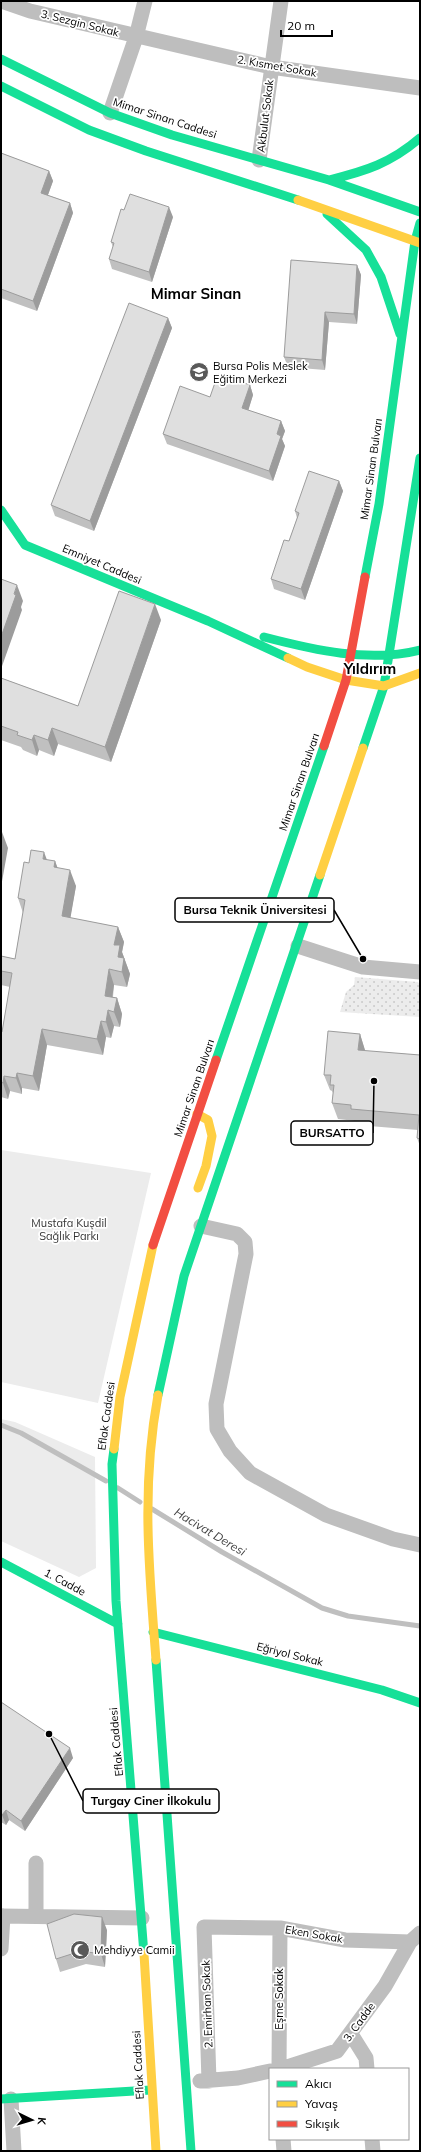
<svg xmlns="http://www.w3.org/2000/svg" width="421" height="2152" font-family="Mulish,sans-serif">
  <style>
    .grass { fill: url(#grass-dots) }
    .green { fill: #ececec }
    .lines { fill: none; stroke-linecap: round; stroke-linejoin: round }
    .stream { stroke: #bfbfbf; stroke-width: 5 }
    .street { stroke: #bebebe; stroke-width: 15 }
    .fast { stroke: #16e098; stroke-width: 9 }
    .slow { stroke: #ffcf43; stroke-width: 9 }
    .jam { stroke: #f24e42; stroke-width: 9 }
    .wall { fill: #c0c0c0 }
    .shaded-wall { fill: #9c9c9c }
    .building { fill: #dfdfdf; stroke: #9c9c9c }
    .labels { text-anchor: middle; stroke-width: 3.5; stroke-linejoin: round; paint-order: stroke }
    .street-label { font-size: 11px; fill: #000; stroke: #fff }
    .poi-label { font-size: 11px; fill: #000; stroke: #fff; text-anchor: start }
    .park-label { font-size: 11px; fill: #333; stroke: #fff }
    .water-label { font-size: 12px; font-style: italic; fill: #444; stroke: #fff }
    .district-label { font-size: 15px; font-weight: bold; fill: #000; stroke: #fff }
    .leader { fill: none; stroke: #000; stroke-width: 1.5 }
    .callout-dot { fill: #000; stroke: #fff; stroke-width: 1.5 }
    .callout { fill: #fff; stroke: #000; stroke-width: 1.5 }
    .callout-label { font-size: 12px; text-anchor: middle; font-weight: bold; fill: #000 }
  </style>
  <defs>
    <pattern id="grass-dots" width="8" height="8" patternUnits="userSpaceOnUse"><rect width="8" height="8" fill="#ececec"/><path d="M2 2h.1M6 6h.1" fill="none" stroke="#c9c9c9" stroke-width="1.8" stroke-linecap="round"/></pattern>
  </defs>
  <rect width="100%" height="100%" fill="#fff"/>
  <path class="grass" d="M355 977 418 982 420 985V1017L340 1012 346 992 354 985Z"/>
  <path class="green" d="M1 1150 151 1173 98 1403 1 1382Z
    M1 1419 15 1422 95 1457 96 1568 79 1577 1 1541Z"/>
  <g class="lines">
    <path class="stream" d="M1 1425 21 1433 106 1481
      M118 1488 140 1502
      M152 1509 222 1552 322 1608 348 1616 420 1626"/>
    <path class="street" d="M1 1 30 11 271 67 420 88
      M110 113 136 37 145 1
      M259 160 281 1
      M298 946 363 967 420 972
      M201 1226 237 1234 245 1242 246 1254 216 1404 217 1429 230 1451 250 1473 326 1515 393 1539 420 1545
      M36 1863V1916
      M1 1916 142 1918
      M1 1949 3 1916
      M351 2034 366 2058 367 2069
      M279 2069 280 1928
      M281 2069 337 2051 385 1986 410 1942
      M200 2081 238 2078 270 2071
      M209 2081 204 1927 280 1928 345 1940 410 1942 420 1933
      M11 2099 14 2151
      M283 2139 284 2151
      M372 2139 373 2151"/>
    <path class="fast" d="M1 59 110 113 172 135 329 180 420 212
      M1 86 89 130 146 151 298 200
      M329 180C366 171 391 163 420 138
      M327 214 366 250 381 277 400 334
      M1 510 25 545 208 621 288 658
      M365 577 379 504 415 241 420 223
      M264 637C314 650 369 663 420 650
      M363 748 384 686 420 458
      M216 1060 324 746
      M158 1395 184 1276 320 875
      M114 1449 112 1464 116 1601 144 1954
      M1 1562 118 1624
      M153 1632 382 1690 420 1703
      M156 1660 191 2151
      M1 2099 151 2090"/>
    <path class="slow" d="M298 200 420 243
      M288 658 307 667 346 680 384 686 420 673
      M320 875 363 748
      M197 1114 208 1120 212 1136 206 1166 198 1188
      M114 1449 120 1397 153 1245
      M156 1660C149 1568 141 1488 158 1395
      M144 1954 156 2151"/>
    <path class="jam" d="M324 746 346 680 365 577
      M153 1245 216 1060"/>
  </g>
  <path class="wall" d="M1 153 49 171 53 181 48 195 70 203 73 213 37 311 1 298Z
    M124 210 173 217 152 282 112 269 109 259 113 247 111 242Z
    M357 265 361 275 357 324 329 322 325 370 288 367 284 357Z
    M168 318 172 328 94 531 55 516 51 505Z
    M250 385 253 395 248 410 281 421 285 431 282 439 285 446 273 481 167 444 163 434 210 397Z
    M339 481 343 491 305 600 274 589 271 579 289 541 297 518 295 511Z
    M161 620 111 762 58 744 54 756 39 750 37 756 23 750 21 747 1 740V678L78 706Z
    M47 860 55 861 57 867 76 886 70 918 118 927 124 942 122 952 130 974 127 987 114 985 113 997 117 998 122 1014 120 1027 114 1026 111 1038 106 1037 103 1055 47 1045 39 1091 22 1088V1094L10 1091 8 1099 1 1097V1031L2 1032 10 987 1 985V956L15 959 23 913 18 898 29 863Z
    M360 1034 365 1051 420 1055V1146L417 1138 418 1130 357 1125 355 1121 338 1119 332 1103 333 1093 332 1091 330 1090 324 1075Z
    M1 1702 73 1758 25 1831 9 1820 6 1825 1 1822Z
    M107 1930 105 1967 86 1964 60 1972 56 1959Z"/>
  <path class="shaded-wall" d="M49 171 53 181 45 203 41 193Z
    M70 203 73 213 37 311 33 301Z
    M169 207 173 217 152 282 149 272Z
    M357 265 361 275 357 324 354 314Z
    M325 312 329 322 325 370 322 360Z
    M168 318 172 328 94 531 90 521Z
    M250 385 253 395 246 418 242 408Z
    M281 421 285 431 282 439 285 446 273 481 269 471 277 434Z
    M339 481 343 491 305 600 301 589Z
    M17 585 23 601 21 607 22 610 1 669V637Z
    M155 604 161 620 111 762 105 747Z
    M52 728 58 744 54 756 48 740Z
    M34 735 39 750 37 756 32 740Z
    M2 832 8 848 1 887V839Z
    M44 852 50 868 43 859Z
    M55 861 61 877 54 867Z
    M70 870 76 886 68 932 62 916Z
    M118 927 124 942 122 952 130 974 127 987 122 972 114 945Z
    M109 969 114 985 110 1012 105 996Z
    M117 998 122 1014 120 1027 114 1012Z
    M108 1010 114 1026 111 1038 106 1022Z
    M101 1021 106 1037 103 1055 97 1039Z
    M42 1029 47 1045 39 1091 33 1076Z
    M360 1034 365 1050 364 1066 358 1050Z
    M17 1073 22 1088V1094L16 1078Z
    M4 1076 10 1091 8 1099 3 1083Z
    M70 1748 73 1758 25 1831 21 1821Z
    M6 1810 9 1820 6 1825 2 1815Z
    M102 1917 107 1930 105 1967 101 1954Z"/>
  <path class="building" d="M1 153 49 171 41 193 70 203 33 301 1 289Z
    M130 194 169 207 149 272 109 259 114 243 111 242 121 209 124 210Z
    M291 260 357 265 354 314 325 312 322 360 284 357Z
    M129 303 168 318 90 521 51 505Z
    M218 374 250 385 242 408 281 421 277 434 281 436 269 471 163 434 180 386 210 397Z
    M309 471 339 481 301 589 271 579 284 540 289 541 299 513 295 511Z
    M1 579 17 585 14 594 16 595 1 637Z
    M119 591 155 604 105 747 52 728 48 740 34 735 32 740 17 735 18 732 1 726V678L78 706Z
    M31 850 44 852 43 859 55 861 54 867 70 870 62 916 118 927 114 945H120L118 957 124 958 122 972 109 969 105 996 117 998 114 1012 108 1010 106 1022 101 1021 97 1039 42 1029 33 1076 17 1073 16 1078 4 1076 3 1083 1 1082V1031L2 1032 12 973 1 971V956L15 959 25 900 18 898 24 862 29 863Z
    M328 1031 360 1034 358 1050 420 1055V1139L417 1138 419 1115 351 1109V1105L332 1103 334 1085H330L331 1075H324Z
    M1 1702 70 1748 21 1821 6 1810 2 1815 1 1814Z
    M74 1914 102 1917 101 1954 81 1951 56 1959 47 1924Z"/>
  <defs>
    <g id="school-disc" transform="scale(1)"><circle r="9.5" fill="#595959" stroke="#fff"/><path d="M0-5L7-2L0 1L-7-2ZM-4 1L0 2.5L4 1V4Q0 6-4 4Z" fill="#fff"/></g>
    <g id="mosque-disc" transform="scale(1)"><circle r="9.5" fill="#595959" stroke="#fff"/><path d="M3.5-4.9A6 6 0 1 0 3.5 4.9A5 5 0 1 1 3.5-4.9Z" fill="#fff"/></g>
  </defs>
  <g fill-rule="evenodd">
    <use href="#school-disc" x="199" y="372"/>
    <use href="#mosque-disc" x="80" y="1950"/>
  </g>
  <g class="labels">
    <g class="street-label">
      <text transform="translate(80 23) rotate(14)" y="4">3. Sezgin Sokak</text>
      <text transform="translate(277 66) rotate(10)" y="4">2. Kısmet Sokak</text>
      <text transform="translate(265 116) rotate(-83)" y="4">Akbulut Sokak</text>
      <text transform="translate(165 118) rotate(18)" y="4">Mimar Sinan Caddesi</text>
      <text transform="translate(371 469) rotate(-82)" y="4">Mimar Sinan Bulvarı</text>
      <text transform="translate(102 564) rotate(23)" y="4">Emniyet Caddesi</text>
      <text transform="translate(299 782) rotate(-71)" y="4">Mimar Sinan Bulvarı</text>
      <text transform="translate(194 1088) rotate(-71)" y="4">Mimar Sinan Bulvarı</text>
      <text transform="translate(106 1416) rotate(-82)" y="4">Eflak Caddesi</text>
      <text transform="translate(65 1582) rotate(28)" y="4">1. Cadde</text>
      <text transform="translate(290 1654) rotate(14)" y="4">Eğriyol Sokak</text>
      <text transform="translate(116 1742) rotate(-95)" y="4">Eflak Caddesi</text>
      <text transform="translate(314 1934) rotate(10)" y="4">Eken Sokak</text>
      <text transform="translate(279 1999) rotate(-90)" y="4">Eşme Sokak</text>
      <text transform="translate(207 2004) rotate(-92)" y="4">2. Emirhan Sokak</text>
      <text transform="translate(359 2022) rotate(-54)" y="4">3. Cadde</text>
      <text transform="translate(138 2065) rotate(-93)" y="4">Eflak Caddesi</text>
    </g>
    <g class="poi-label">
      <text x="213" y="370">Bursa Polis Meslek<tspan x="213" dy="13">Eğitim Merkezi</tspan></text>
      <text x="94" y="1954">Mehdiyye Camii</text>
    </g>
    <g class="park-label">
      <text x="69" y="1227">Mustafa Kuşdil<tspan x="69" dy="13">Sağlık Parkı</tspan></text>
    </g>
    <g class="water-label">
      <text transform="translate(210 1532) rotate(31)" y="4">Hacivat Deresi</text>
    </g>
    <g class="district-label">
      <text x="196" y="299">Mimar Sinan</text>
      <text x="370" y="674">Yıldırım</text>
    </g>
  </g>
  <path class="leader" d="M363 959L334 910M374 1081L373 1133M49 1734L83 1801"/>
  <g class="callout-dot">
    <circle cx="363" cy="959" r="4"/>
    <circle cx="374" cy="1081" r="4"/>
    <circle cx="49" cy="1734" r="4"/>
  </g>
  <g class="callout">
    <rect x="175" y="898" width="159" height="24" rx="4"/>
    <rect x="291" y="1121" width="82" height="24" rx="4"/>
    <rect x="83" y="1789" width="136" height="24" rx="4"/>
  </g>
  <g class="callout-label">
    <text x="255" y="914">Bursa Teknik Üniversitesi</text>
    <text x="332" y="1137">BURSATTO</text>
    <text x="151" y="1805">Turgay Ciner İlkokulu</text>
  </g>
  <rect width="421" height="2152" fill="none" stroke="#000000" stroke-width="4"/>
  <rect x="269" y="2068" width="140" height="72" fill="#ffffff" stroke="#999999"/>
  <rect x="277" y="2081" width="20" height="6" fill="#16e098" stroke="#999999"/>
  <text x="305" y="2088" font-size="12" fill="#000000">Akıcı</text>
  <rect x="277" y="2101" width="20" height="6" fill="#ffcf43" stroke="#999999"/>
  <text x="305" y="2108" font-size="12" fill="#000000">Yavaş</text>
  <rect x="277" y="2121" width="20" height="6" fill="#f24e42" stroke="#999999"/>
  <text x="305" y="2128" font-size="12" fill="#000000">Sıkışık</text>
  <g transform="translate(32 2120) rotate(95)" stroke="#ffffff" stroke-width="3" paint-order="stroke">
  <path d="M0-3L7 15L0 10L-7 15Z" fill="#000000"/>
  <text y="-6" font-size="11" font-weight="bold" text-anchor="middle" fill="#000000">K</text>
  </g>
  <path d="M281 30v6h51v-6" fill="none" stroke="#000000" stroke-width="2"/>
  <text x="287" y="30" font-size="12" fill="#000000" stroke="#ffffff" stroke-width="3" paint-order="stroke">20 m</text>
</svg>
